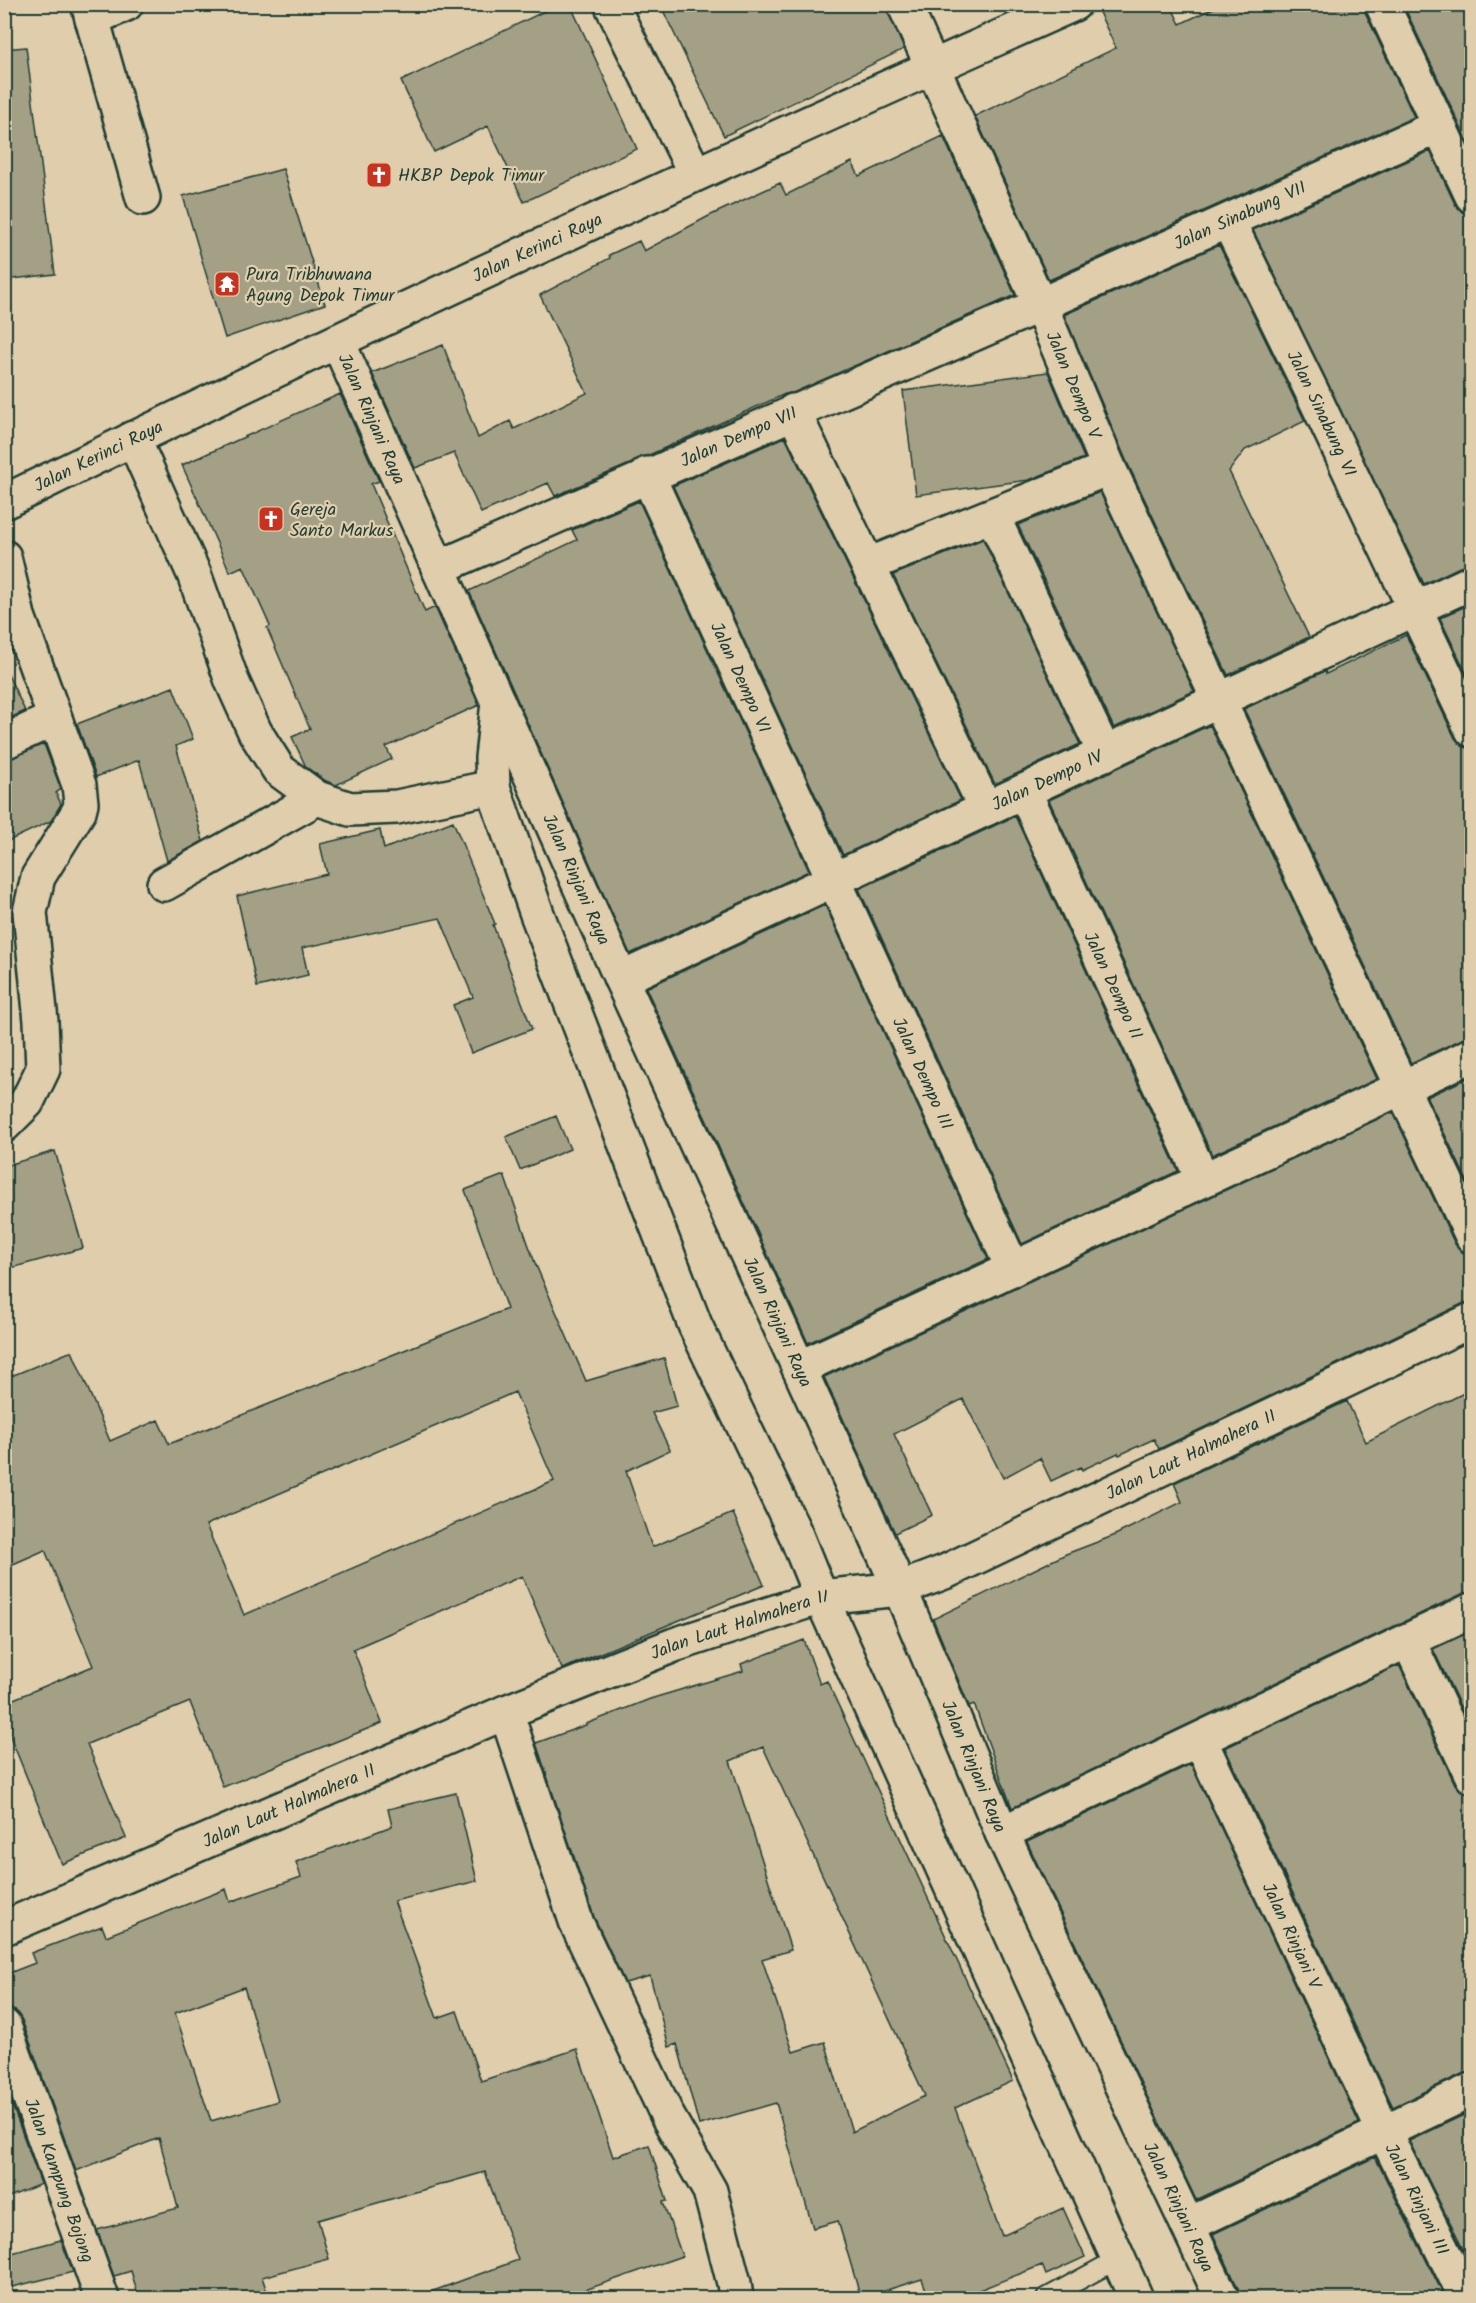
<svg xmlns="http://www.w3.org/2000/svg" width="1476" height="2303" font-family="Kalam,sans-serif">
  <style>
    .building { fill: #a4a086; stroke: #1f3d34; stroke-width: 1.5; fill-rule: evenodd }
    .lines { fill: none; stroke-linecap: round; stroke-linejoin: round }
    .service-casing { stroke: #1f3d34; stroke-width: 22 }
    .minor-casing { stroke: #1f3d34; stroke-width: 38 }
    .service { stroke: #dfcdab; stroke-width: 18 }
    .minor { stroke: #dfcdab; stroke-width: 33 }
    .labels { text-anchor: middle; stroke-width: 4.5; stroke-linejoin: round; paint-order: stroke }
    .poi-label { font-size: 18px; fill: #1f3d34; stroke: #dfcdab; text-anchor: start }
    .street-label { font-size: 18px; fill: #1f3d34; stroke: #dfcdab }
  </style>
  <rect width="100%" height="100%" fill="#dfcdab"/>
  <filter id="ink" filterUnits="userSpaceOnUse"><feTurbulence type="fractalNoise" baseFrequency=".0167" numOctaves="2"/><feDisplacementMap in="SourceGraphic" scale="12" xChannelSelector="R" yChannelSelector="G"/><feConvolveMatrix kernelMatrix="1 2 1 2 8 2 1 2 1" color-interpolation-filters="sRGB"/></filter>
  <g filter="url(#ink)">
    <path class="building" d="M559 4H570L637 149 524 202 488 126 434 152 401 81Z
      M660 4H885L904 49 724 136Z
      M1095 4H1170L1180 24 1222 4H1364L1365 12 1414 117 1049 280 975 116 1116 48Z
      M1403 4H1472V151Z
      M26 47 55 274 4 280V49Z
      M943 136 1015 295 793 393 785 394 649 455 640 457 632 463 555 496 548 483 481 513 454 453 415 468 372 373 443 345 478 438 510 421 514 429 587 393 540 295 610 258 609 255 639 241 644 251 709 216 780 183 786 195 852 162 859 176Z
      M1430 151 1455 204 1462 212 1472 215V564L1464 565 1424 584 1253 230Z
      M283 169 325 304 225 338 183 196Z
      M1219 245 1305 421 1245 450 1229 471 1309 637 1228 675 1126 460 1064 315Z
      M1048 372 1084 458 1029 480 916 495 903 391Z
      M340 394 379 481 371 484 425 612 435 607 479 705 386 747 392 759 336 785 326 781 306 767 292 737 310 729 267 628 270 626 243 566 230 572 182 465Z
      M785 437 961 800 843 855 673 486Z
      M1100 492 1194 691 1114 728 1018 525Z
      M639 501 809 871 630 954 469 591 577 540 572 530Z
      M983 539 1080 744 995 784 893 575Z
      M1472 603V685L1440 618Z
      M1406 635 1455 738 1462 746 1472 749V1037L1464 1038 1411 1063 1244 709 1325 671 1326 674Z
      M4 666 25 711 4 721Z
      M173 687 193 739 176 746 203 841 167 861 139 760 96 777 77 724Z
      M1210 725 1377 1079 1212 1155 1049 800Z
      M44 744 61 789 56 793 61 804 51 821 4 843V760Z
      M1015 816 1178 1171 1022 1244 859 889Z
      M453 821 495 924 493 925 532 1029 471 1053 453 1005 473 997 440 918 302 948 308 975 257 987 237 896 327 874 320 844 380 830 384 849Z
      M825 905 988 1259 808 1343 646 988Z
      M1472 1076V1191L1427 1097Z
      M1393 1112 1455 1244 1462 1252 1472 1255V1302L1464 1303 1159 1449 1154 1439 1119 1455 1118 1453 1082 1470 1081 1467 1051 1481 1040 1458 1003 1478 963 1399 894 1434 932 1515 895 1533 824 1377Z
      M556 1116 570 1149 520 1170 506 1137Z
      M55 1151 83 1248 4 1270V1166Z
      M504 1175 535 1263 586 1381 664 1358 677 1406 652 1413 670 1450 626 1471 652 1547 733 1513 764 1585 562 1669 522 1576 353 1649 382 1723 223 1787 190 1702 87 1744 126 1838 62 1864 4 1721V1703L93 1666 45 1550 4 1568V1379L72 1351 110 1441 158 1420 169 1444 507 1309 465 1190ZM515 1392 554 1481 244 1615 206 1525Z
      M1472 1389V1592L1464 1593 1012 1808 974 1704 969 1706 933 1619 1066 1554 1113 1536 1182 1502 1174 1483 1347 1401 1366 1442Z
      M1472 1631V1731L1433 1649Z
      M804 1640 820 1684 827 1681 1013 2081 955 2108 1002 2236 1063 2208 1085 2257 1046 2275 1042 2265 959 2298H929L922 2279 861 2298 838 2221 813 2228 776 2103 699 2125 677 2044 669 2047 650 1976 625 1983 594 1917 536 1743 586 1725V1724L650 1699 743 1671 741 1664ZM763 1747 925 2096 852 2132 825 2042 793 2052 762 1959 791 1950 730 1761Z
      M1399 1665 1455 1784 1462 1792 1472 1795V2072L1464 2073 1393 2107 1225 1748Z
      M1191 1764 1359 2123 1196 2200 1027 1842Z
      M456 1793 477 1881 394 1901 437 2018 457 2011 481 2081 577 2049 613 2157 649 2145 667 2201 663 2202 682 2256 562 2298H426L425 2294 518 2260 485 2172 318 2220 329 2259 262 2277 269 2298H139L131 2271 114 2276 97 2230 178 2208 159 2138 76 2171 22 2020 16 2011 4 2008V1975L35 1963 31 1953 102 1926 106 1936 226 1889 230 1902 301 1877 296 1862 392 1826 388 1809ZM244 1987 278 2101 211 2121 175 2013Z
      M4 2083 41 2184 4 2199Z
      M1472 2111V2267L1409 2141Z
      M1375 2157 1445 2298H1241L1239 2290 1213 2234Z
      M61 2240 73 2272 4 2289V2255Z"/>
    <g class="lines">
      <g class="service-casing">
        <path id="service" d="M1046 2298 1118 2259"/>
      </g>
      <g class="minor-casing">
        <g id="minor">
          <path d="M88 4 143 198"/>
          <path d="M611 4 695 173"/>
          <path id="s1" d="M904 4 1040 305 1109 468 1472 1236"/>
          <path d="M1382 4 1472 196"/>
          <path d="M92 19 126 4"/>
          <path id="s2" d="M1228 221 1313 394 1472 730"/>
          <path id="s3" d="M338 342 621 979 900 1589 1002 1833 1222 2298"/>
          <path d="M793 411 986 809"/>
          <path d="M133 438 194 574 232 681 255 732 279 770 317 798 350 809 397 807 493 787"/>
          <path id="s4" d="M647 474 1013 1269"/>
          <path id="s5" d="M4 502C357 328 714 164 1074 4"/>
          <path d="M993 517 1105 754"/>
          <path d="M4 557 18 616 79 785 81 803 79 811 38 877 30 912 41 1021 43 1069 27 1102 4 1125"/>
          <path d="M868 565 1109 468"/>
          <path id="s6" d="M438 568 1040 305 1439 126"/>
          <path d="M498 702 492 758 493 787 537 914 695 1325 795 1533 821 1597 1136 2298"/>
          <path d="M4 742 55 718"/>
          <path id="s7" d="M1024 791 1203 1180"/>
          <path d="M164 884 317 798"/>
          <path id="s8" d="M621 979 1472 582"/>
          <path d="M799 1368 1472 1055"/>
          <path d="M1408 1640 1472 1776"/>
          <path d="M506 1712 577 1924 668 2117 710 2191 734 2283 736 2298"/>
          <path id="s9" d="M1200 1740 1384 2132 1466 2298"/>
          <path d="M1002 1833 1472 1610"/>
          <path id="s10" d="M4 1928 506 1712 674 1645 821 1597 900 1589 947 1571 1472 1320"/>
          <path id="s11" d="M4 2026 102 2298"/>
          <path d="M1188 2225 1472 2090"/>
        </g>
      </g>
      <use href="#service" class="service"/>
      <use href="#minor" class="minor"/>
    </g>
  </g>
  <defs>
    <g id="church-square" transform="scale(1.35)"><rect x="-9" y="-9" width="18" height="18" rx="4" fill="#c8321e" stroke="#dfcdab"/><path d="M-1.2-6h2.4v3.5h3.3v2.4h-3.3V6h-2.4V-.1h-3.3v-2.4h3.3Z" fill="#fff"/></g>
    <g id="temple-square" transform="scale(1.35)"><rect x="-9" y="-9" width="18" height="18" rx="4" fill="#c8321e" stroke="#dfcdab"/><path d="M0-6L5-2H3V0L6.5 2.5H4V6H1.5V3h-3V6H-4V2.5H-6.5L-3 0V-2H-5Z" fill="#fff"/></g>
  </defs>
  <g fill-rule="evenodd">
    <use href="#church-square" x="379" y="175"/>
    <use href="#temple-square" x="227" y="284"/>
    <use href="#church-square" x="271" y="519"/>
  </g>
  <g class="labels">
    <g class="poi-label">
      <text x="398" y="181">HKBP Depok Timur</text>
      <text x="246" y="280">Pura Tribhuwana<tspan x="246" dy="21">Agung Depok Timur</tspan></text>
      <text x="290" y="515">Gereja<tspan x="290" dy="21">Santo Markus</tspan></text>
    </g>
    <g class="street-label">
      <text dy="6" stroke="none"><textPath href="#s6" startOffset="876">Jalan Sinabung VII</textPath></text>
      <text dy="6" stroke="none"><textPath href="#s5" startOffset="591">Jalan Kerinci Raya</textPath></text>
      <text dy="6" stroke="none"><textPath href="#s1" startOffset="417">Jalan Dempo V</textPath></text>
      <text dy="6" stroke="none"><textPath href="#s2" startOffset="214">Jalan Sinabung VI</textPath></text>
      <text dy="6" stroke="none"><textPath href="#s3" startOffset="84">Jalan Rinjani Raya</textPath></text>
      <text dy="6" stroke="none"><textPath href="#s6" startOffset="328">Jalan Dempo VII</textPath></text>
      <text dy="6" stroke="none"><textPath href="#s5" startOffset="105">Jalan Kerinci Raya</textPath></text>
      <text dy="6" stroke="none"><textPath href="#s4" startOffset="224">Jalan Dempo VI</textPath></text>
      <text dy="6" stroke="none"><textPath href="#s8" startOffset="470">Jalan Dempo IV</textPath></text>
      <text dy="6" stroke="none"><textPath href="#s3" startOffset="588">Jalan Rinjani Raya</textPath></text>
      <text dy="6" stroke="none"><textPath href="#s7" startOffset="214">Jalan Dempo II</textPath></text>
      <text dy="6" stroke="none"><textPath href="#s4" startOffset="660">Jalan Dempo III</textPath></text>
      <text dy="6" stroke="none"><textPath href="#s3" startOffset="1074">Jalan Rinjani Raya</textPath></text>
      <text dy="6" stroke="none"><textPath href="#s10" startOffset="1282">Jalan Laut Halmahera II</textPath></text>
      <text dy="6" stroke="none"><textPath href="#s10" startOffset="796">Jalan Laut Halmahera II</textPath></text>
      <text dy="6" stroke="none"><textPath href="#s3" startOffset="1560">Jalan Rinjani Raya</textPath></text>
      <text dy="6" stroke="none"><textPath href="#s10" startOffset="310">Jalan Laut Halmahera II</textPath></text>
      <text dy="6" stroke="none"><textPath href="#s9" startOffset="216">Jalan Rinjani V</textPath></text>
      <text dy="6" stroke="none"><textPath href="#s11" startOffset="164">Jalan Kampung Bojong</textPath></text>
      <text dy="6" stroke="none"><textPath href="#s9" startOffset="508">Jalan Rinjani III</textPath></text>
      <text dy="6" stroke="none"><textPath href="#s3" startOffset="2046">Jalan Rinjani Raya</textPath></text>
    </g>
  </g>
  <rect width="1476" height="2303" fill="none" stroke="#dfcdab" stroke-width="24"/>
  <rect x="12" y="12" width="1452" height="2279" fill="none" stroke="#1f3d34" stroke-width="2" filter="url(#ink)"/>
</svg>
